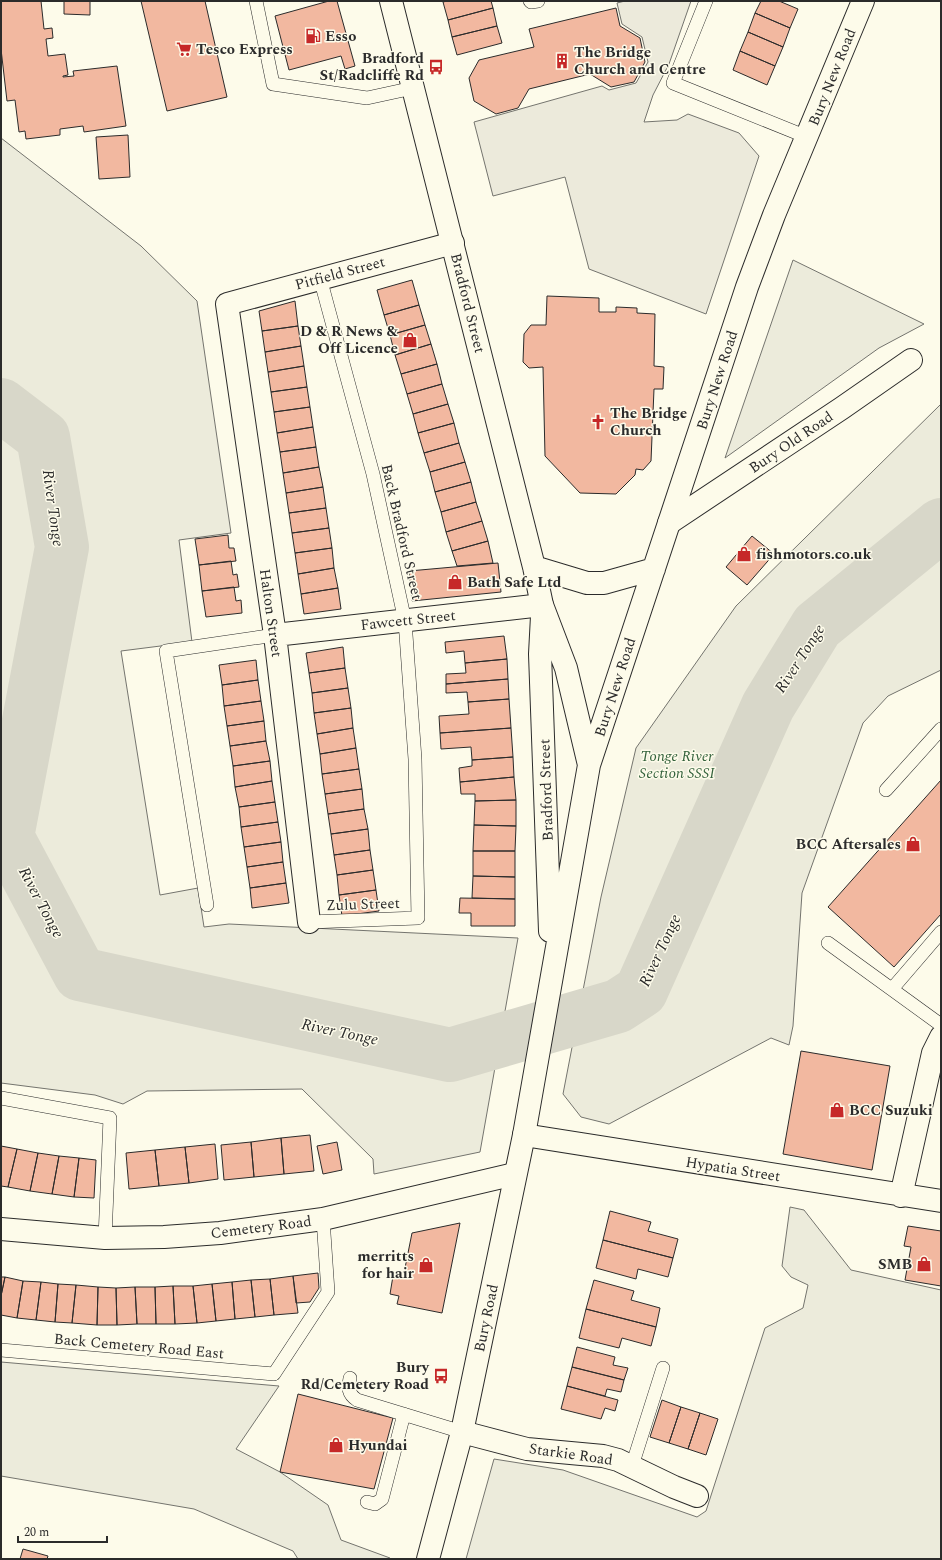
<svg xmlns="http://www.w3.org/2000/svg" width="942" height="1560" font-family="Spectral,serif">
  <style>
    .green { fill: #ecebdb; stroke: #74746e }
    .parking { fill: #eceadb; stroke: #74746e }
    .lines { fill: none; stroke-linecap: round; stroke-linejoin: round }
    .river { stroke: #d8d7c9; stroke-width: 54 }
    .building { fill: #f2b8a0; stroke: #2b2b2b }
    .lane-casing { stroke: #2b2b2b; stroke-width: 14 }
    .street-casing { stroke: #2b2b2b; stroke-width: 24 }
    .primary-casing { stroke: #2b2b2b; stroke-width: 24 }
    .lane { stroke: #fdfbea; stroke-width: 13 }
    .street { stroke: #fdfbea; stroke-width: 22 }
    .primary { stroke: #fdfbea; stroke-width: 22 }
    .labels { text-anchor: middle; stroke-width: 3; stroke-linejoin: round; paint-order: stroke }
    .poi-label { font-size: 15px; font-weight: bold; fill: #2b2b2b; stroke: #fdfbea; text-anchor: start }
    .street-label { font-size: 15px; fill: #2b2b2b; stroke: #fdfbea }
    .park-label { font-size: 15px; font-style: italic; fill: #34623c; stroke: #fdfbea }
    .water-label { font-size: 16px; font-style: italic; fill: #2b2b2b; stroke: #fdfbea }
  </style>
  <rect width="100%" height="100%" fill="#fdfbea"/>
  <path class="green" d="M1 138 141 246 197 301 231 533 179 540 192 642 121 651 160 895 198 888 204 927 229 924 518 938 480 1152 374 1174 373 1159 302 1089 147 1091 123 1104 95 1095 1 1083Z
    M793 260 924 324 879 348 725 458Z
    M941 404V670L888 696 863 723 802 893 793 1026 789 1045 771 1038 609 1124 581 1117 563 1094 601 897 636 748 736 606Z
    M790 1207 804 1210 851 1270 941 1290V1559H466L494 1459 563 1470 697 1517 706 1511 765 1328 803 1308 808 1285 791 1277 782 1266Z
    M1 1362 279 1386 236 1449 280 1472 328 1505 341 1540 390 1558V1559H298L293 1551 194 1509 1 1476Z"/>
  <path class="parking" d="M625 1H691L669 64 653 95 644 122 677 120 688 114 739 133 759 156 706 314 589 269 565 177 493 196 474 122 602 86 609 90 636 83 648 62 642 37 622 24 617 3Z"/>
  <g class="lines">
    <path class="river" d="M1 405 43 437 62 547 7 837 80 974 450 1055 618 1006 641 991 768 706 817 626 941 525"/>
  </g>
  <path class="building" d="M1 1H41L44 29 52 28 53 38 46 39 48 56 65 54 68 75 63 76V77L74 76 73 71 117 66 126 126 84 132 83 126 60 129V135L26 139 25 131 19 132 15 100 7 101 1 49Z
    M64 1H90V15L64 14Z
    M141 1H205L227 97 167 111Z
    M329 1H337L355 66 345 69 341 56 289 70 275 16Z
    M447 1H491L493 8 448 20 443 2Z
    M761 1H779L798 9 790 28 755 13Z
    M493 8 497 26 452 37 448 20Z
    M616 8 620 26 640 38 645 62 634 82 611 87 590 74 529 89 518 108 496 114 474 101 469 78 479 60 534 47 529 29Z
    M755 13 790 28 783 47 748 32Z
    M497 26 502 43 457 55 452 37Z
    M748 32 783 47 775 66 740 51Z
    M740 51 775 66 767 85 733 70Z
    M128 135 130 177 99 179 96 137Z
    M412 280 419 305 384 315 377 290Z
    M547 296 599 298V312H616V307L637 308V313L655 314 654 366 664 367 663 389H654L651 461 643 470 636 469 635 475 616 494 580 493 545 456 543 367 529 368 523 362 524 334 531 325H546Z
    M295 301 298 326 262 331 259 311Z
    M419 305 425 325 390 335 384 315Z
    M425 325 431 344 395 355 390 335Z
    M298 326 301 346 265 352 262 331Z
    M431 344 437 364 401 374 395 355Z
    M301 346 304 366 268 372 265 352Z
    M437 364 442 384 407 394 401 374Z
    M304 366 307 387 271 392 268 372Z
    M442 384 448 404 413 414 407 394Z
    M307 387 310 407 274 412 271 392Z
    M448 404 454 423 418 433 413 414Z
    M310 407 313 427 277 433 274 412Z
    M454 423 459 443 424 453 418 433Z
    M313 427 316 447 280 452 277 433Z
    M459 443 465 462 430 472 424 453Z
    M316 447 319 467 283 473 280 452Z
    M465 462 471 482 435 492 430 472Z
    M319 467 323 487 286 493 283 473Z
    M471 482 476 502 441 512 435 492Z
    M323 487 326 508 289 513 286 493Z
    M476 502 482 521 446 532 441 512Z
    M326 508 329 528 292 533 289 513Z
    M482 521 488 541 452 551 446 532Z
    M329 528 332 548 295 553 292 533Z
    M228 535 229 548H234L236 561 199 565 195 539Z
    M752 536 774 554 747 585 726 567Z
    M488 541 493 563 457 566 452 551Z
    M332 548 334 568 298 574 295 553Z
    M231 561 233 575 237 574 239 587 202 591 199 565Z
    M498 563 501 592 412 601 409 571Z
    M334 568 338 588 301 594 298 574Z
    M234 587 236 601 241 600 242 613 206 617 202 591Z
    M338 588 341 609 304 614 301 594Z
    M504 636 507 659 465 663 464 651 446 653 445 642Z
    M343 647 345 668 309 673 306 653Z
    M507 659 508 679 446 684V674L466 673 465 663Z
    M256 660 258 680 222 685 219 665Z
    M345 668 348 688 312 693 309 673Z
    M508 679 509 699 468 702 467 692 446 693V684Z
    M258 680 261 701 224 706 222 685Z
    M348 688 351 708 314 713 312 693Z
    M509 699 511 728 440 733 439 716 469 714 468 702Z
    M261 701 264 721 227 726 224 706Z
    M351 708 353 728 317 734 314 713Z
    M264 721 266 741 230 746 227 726Z
    M353 728 356 748 320 754 317 734Z
    M511 728 513 757 472 760 471 747 441 749 440 733Z
    M266 741 270 761 233 766 230 746Z
    M356 748 359 769 322 774 320 754Z
    M513 757 514 777 460 782 459 768 472 766V760Z
    M270 761 272 781 235 787 233 766Z
    M359 769 362 789 325 794 322 774Z
    M514 777 516 800 475 801V794H461L460 782Z
    M941 780V914L894 967 828 907Z
    M272 781 275 802 239 807 235 787Z
    M362 789 364 809 328 814 325 794Z
    M516 800V826L474 825 475 801Z
    M275 802 278 822 241 827 239 807Z
    M364 809 368 829 331 834 328 814Z
    M278 822 281 842 244 847 241 827Z
    M474 825 516 826 515 851H473Z
    M368 829 370 850 334 855 331 834Z
    M281 842 283 862 247 867 244 847Z
    M370 850 373 870 337 875 334 855Z
    M473 851H515V877L473 876Z
    M283 862 286 883 250 888 247 867Z
    M373 870 376 890 339 895 337 875Z
    M473 876 515 877V899L472 898Z
    M286 883 289 903 252 908 250 888Z
    M376 890 379 911 342 916 339 895Z
    M460 898 515 899V926H471V913H459Z
    M801 1051 890 1066 872 1170 783 1154Z
    M310 1135 314 1171 284 1174 281 1138Z
    M281 1138 284 1174 254 1177 251 1142Z
    M251 1142 254 1177 224 1180 221 1145Z
    M337 1142 342 1170 323 1174 317 1146Z
    M215 1144 218 1179 189 1183 185 1147Z
    M1 1146 17 1149 8 1187 1 1186Z
    M185 1147 189 1183 159 1186 155 1150Z
    M17 1149 38 1153 30 1191 8 1187Z
    M155 1150 159 1186 129 1189 126 1153Z
    M38 1153 59 1156 52 1194 30 1191Z
    M59 1156 79 1158 74 1197 52 1194Z
    M79 1158 96 1160 94 1198 74 1197Z
    M610 1211 651 1222 648 1231 678 1239 673 1258 603 1240Z
    M460 1223 442 1313 397 1304 399 1296 390 1294 393 1276 403 1278 412 1233Z
    M908 1226 941 1231V1286L905 1280 911 1247 904 1246Z
    M603 1240 673 1258 668 1277 638 1269 636 1279 596 1268Z
    M318 1273 319 1288 310 1302 296 1303 293 1276Z
    M293 1276 298 1313 274 1315 270 1279Z
    M1 1277H5L1 1296Z
    M5 1277 23 1281 17 1318 1 1315V1296Z
    M270 1279 274 1315 255 1317 251 1280Z
    M251 1280 255 1317 235 1319 232 1282Z
    M594 1280 634 1291 631 1300 660 1308 656 1327 586 1309Z
    M23 1281 41 1282 36 1320 17 1318Z
    M41 1282 58 1284 55 1322 36 1320Z
    M232 1282 235 1319 216 1321 212 1284Z
    M58 1284 76 1285 72 1323 55 1322Z
    M212 1284 216 1321 197 1323 193 1286Z
    M76 1285 98 1287 97 1325 72 1323Z
    M173 1286H193L197 1323 175 1324Z
    M173 1286 175 1324H156L155 1287Z
    M98 1287 116 1288 117 1325H97Z
    M135 1287 137 1324 117 1325 116 1288Z
    M135 1287H155L156 1324H137Z
    M586 1309 656 1327 651 1346 622 1338 619 1348 579 1338Z
    M577 1347 615 1357 613 1365 628 1368 624 1380 572 1367Z
    M572 1367 624 1380 621 1392 607 1389 605 1396 567 1386Z
    M567 1386 618 1400 615 1411 605 1408 601 1419 561 1409Z
    M298 1394 393 1418 374 1489 280 1472Z
    M662 1400 681 1407 669 1443 650 1437Z
    M681 1407 700 1413 688 1449 669 1443Z
    M700 1413 718 1419 706 1455 688 1449Z
    M23 1549 48 1556 47 1559H20Z"/>
  <g class="lines">
    <g class="lane-casing">
      <path id="lane" d="M256 1 273 84 367 98 413 88
        M530 1 531 2 538 1
        M706 1 673 83 807 137
        M886 790 941 729
        M207 905 166 651 275 635
        M309 922 418 918 415 759 405 621 373 474 320 278
        M828 943 941 1025
        M892 989 941 932
        M1 1098 110 1118 105 1238
        M1 1350 274 1374 328 1292 323 1219
        M350 1378C348 1388 348 1394 357 1400L462 1432
        M632 1466 663 1368
        M367 1502 375 1504 382 1499 404 1414"/>
    </g>
    <g class="street-casing">
      <path id="street" d="M669 523 842 408 911 360
        M275 635 542 605
        M309 922 275 635 227 304 453 243
        M524 1135 941 1201
        M901 1196 933 1053 941 1037
        M1 1229 105 1238 164 1237 220 1233 323 1219 515 1174
        M462 1432 527 1449 603 1456 618 1460 674 1487 697 1496"/>
    </g>
    <g class="primary-casing">
      <path id="primary" d="M391 1 534 567 542 605 566 668 589 765
        M534 567 587 583H604L654 569
        M542 616 540 654 550 931
        M428 1559 462 1432 524 1135 589 765 747 287 774 215 863 1"/>
    </g>
    <use href="#lane" class="lane"/>
    <use href="#street" class="street"/>
    <use href="#primary" class="primary"/>
  </g>
  <defs>
    <g id="fuel-bare" transform="scale(1.2)"><path d="M-5.5-6h7V0h2V4h1.3V-2.5L3-4.5l.8-.8L6-3V5H2.5V1h-1V6h-7ZM-4.2-4.7v3.2H.2V-4.7Z" fill="#c62828" stroke="#fdfbea" stroke-width="2.5" paint-order="stroke"/></g>
    <g id="supermarket-bare" transform="scale(1.2)"><path d="M-6-5.5h2.5l.6 2H6L4.5 2H-2.5L-4.4-4H-6ZM-1.5 3.2a1.3 1.3 0 1 0 .1 0ZM3 3.2a1.3 1.3 0 1 0 .1 0Z" fill="#c62828" stroke="#fdfbea" stroke-width="2.5" paint-order="stroke"/></g>
    <g id="building-bare" transform="scale(1.2)"><path d="M-4-6H4V6H1V3H-1V6H-4ZM-2.5-4.3h1.7v1.8h-1.7ZM.8-4.3h1.7v1.8H.8ZM-2.5-1h1.7V.8h-1.7ZM.8-1h1.7V.8H.8Z" fill="#c62828" stroke="#fdfbea" stroke-width="2.5" paint-order="stroke"/></g>
    <g id="bus-bare" transform="scale(1.2)"><path d="M-5-6H5V4H4V6H2V4H-2V6H-4V4H-5ZM-3.5-4V0h7V-4ZM-3.5 1.2v1.5H-2V1.2ZM2 1.2v1.5H3.5V1.2Z" fill="#c62828" stroke="#fdfbea" stroke-width="2.5" paint-order="stroke"/></g>
    <g id="shop-bare" transform="scale(1.2)"><path d="M-5-2.5h2.3a2.7 3.5 0 0 1 5.4 0H5L5.5 6h-11ZM-1.5-2.5h3a1.5 2.3 0 0 0-3 0Z" fill="#c62828" stroke="#fdfbea" stroke-width="2.5" paint-order="stroke"/></g>
    <g id="church-bare" transform="scale(1.2)"><path d="M-1.2-6h2.4v3.5h3.3v2.4h-3.3V6h-2.4V-.1h-3.3v-2.4h3.3Z" fill="#c62828" stroke="#fdfbea" stroke-width="2.5" paint-order="stroke"/></g>
  </defs>
  <g fill-rule="evenodd">
    <use href="#fuel-bare" x="313" y="36"/>
    <use href="#supermarket-bare" x="184" y="49"/>
    <use href="#building-bare" x="562" y="61"/>
    <use href="#bus-bare" x="436" y="67"/>
    <use href="#shop-bare" x="410" y="340"/>
    <use href="#church-bare" x="598" y="422"/>
    <use href="#shop-bare" x="744" y="554"/>
    <use href="#shop-bare" x="455" y="582"/>
    <use href="#shop-bare" x="913" y="844"/>
    <use href="#shop-bare" x="837" y="1110"/>
    <use href="#shop-bare" x="924" y="1264"/>
    <use href="#shop-bare" x="426" y="1265"/>
    <use href="#bus-bare" x="441" y="1376"/>
    <use href="#shop-bare" x="336" y="1445"/>
  </g>
  <g class="labels">
    <g class="poi-label">
      <text x="325" y="41">Esso</text>
      <text x="196" y="54">Tesco Express</text>
      <text x="574" y="57">The Bridge<tspan x="574" dy="17">Church and Centre</tspan></text>
      <text x="424" y="63" text-anchor="end">Bradford<tspan x="424" dy="17">St/Radcliffe Rd</tspan></text>
      <text x="398" y="336" text-anchor="end">D &amp; R News &amp;<tspan x="398" dy="17">Off Licence</tspan></text>
      <text x="610" y="418">The Bridge<tspan x="610" dy="17">Church</tspan></text>
      <text x="756" y="559">fishmotors.co.uk</text>
      <text x="467" y="587">Bath Safe Ltd</text>
      <text x="901" y="849" text-anchor="end">BCC Aftersales</text>
      <text x="849" y="1115">BCC Suzuki</text>
      <text x="414" y="1261" text-anchor="end">merritts<tspan x="414" dy="17">for hair</tspan></text>
      <text x="912" y="1269" text-anchor="end">SMB</text>
      <text x="429" y="1372" text-anchor="end">Bury<tspan x="429" dy="17">Rd/Cemetery Road</tspan></text>
      <text x="348" y="1450">Hyundai</text>
    </g>
    <g class="street-label">
      <text transform="translate(832 77) rotate(-68)" y="5">Bury New Road</text>
      <text transform="translate(340 273) rotate(-15)" y="5">Pitfield Street</text>
      <text transform="translate(468 303) rotate(76)" y="5">Bradford Street</text>
      <text transform="translate(717 380) rotate(-72)" y="5">Bury New Road</text>
      <text transform="translate(791 442) rotate(-34)" y="5">Bury Old Road</text>
      <text transform="translate(402 532) rotate(77)" y="5">Back Bradford Street</text>
      <text transform="translate(271 613) rotate(82)" y="5">Halton Street</text>
      <text transform="translate(408 620) rotate(-6)" y="5">Fawcett Street</text>
      <text transform="translate(615 687) rotate(-72)" y="5">Bury New Road</text>
      <text transform="translate(546 790) rotate(-92)" y="5">Bradford Street</text>
      <text transform="translate(363 904) rotate(-2)" y="5">Zulu Street</text>
      <text transform="translate(733 1169) rotate(9)" y="5">Hypatia Street</text>
      <text transform="translate(261 1227) rotate(-7)" y="5">Cemetery Road</text>
      <text transform="translate(486 1318) rotate(-78)" y="5">Bury Road</text>
      <text transform="translate(139 1346) rotate(5)" y="5">Back Cemetery Road East</text>
      <text transform="translate(571 1454) rotate(8)" y="5">Starkie Road</text>
    </g>
    <g class="park-label">
      <text x="677" y="761">Tonge River<tspan x="677" dy="17">Section SSSI</tspan></text>
    </g>
    <g class="water-label">
      <text transform="translate(54 508) rotate(82)" y="6">River Tonge</text>
      <text transform="translate(799 658) rotate(-57)" y="6">River Tonge</text>
      <text transform="translate(42 902) rotate(62)" y="6">River Tonge</text>
      <text transform="translate(659 950) rotate(-65)" y="6">River Tonge</text>
      <text transform="translate(340 1031) rotate(12)" y="6">River Tonge</text>
    </g>
  </g>
  <rect width="942" height="1560" fill="none" stroke="#2b2b2b" stroke-width="4"/>
  <path d="M18 1536v6h89v-6" fill="none" stroke="#2b2b2b" stroke-width="2"/>
  <text x="24" y="1536" font-size="12" fill="#2b2b2b" stroke="#fdfbea" stroke-width="3" paint-order="stroke">20 m</text>
</svg>
